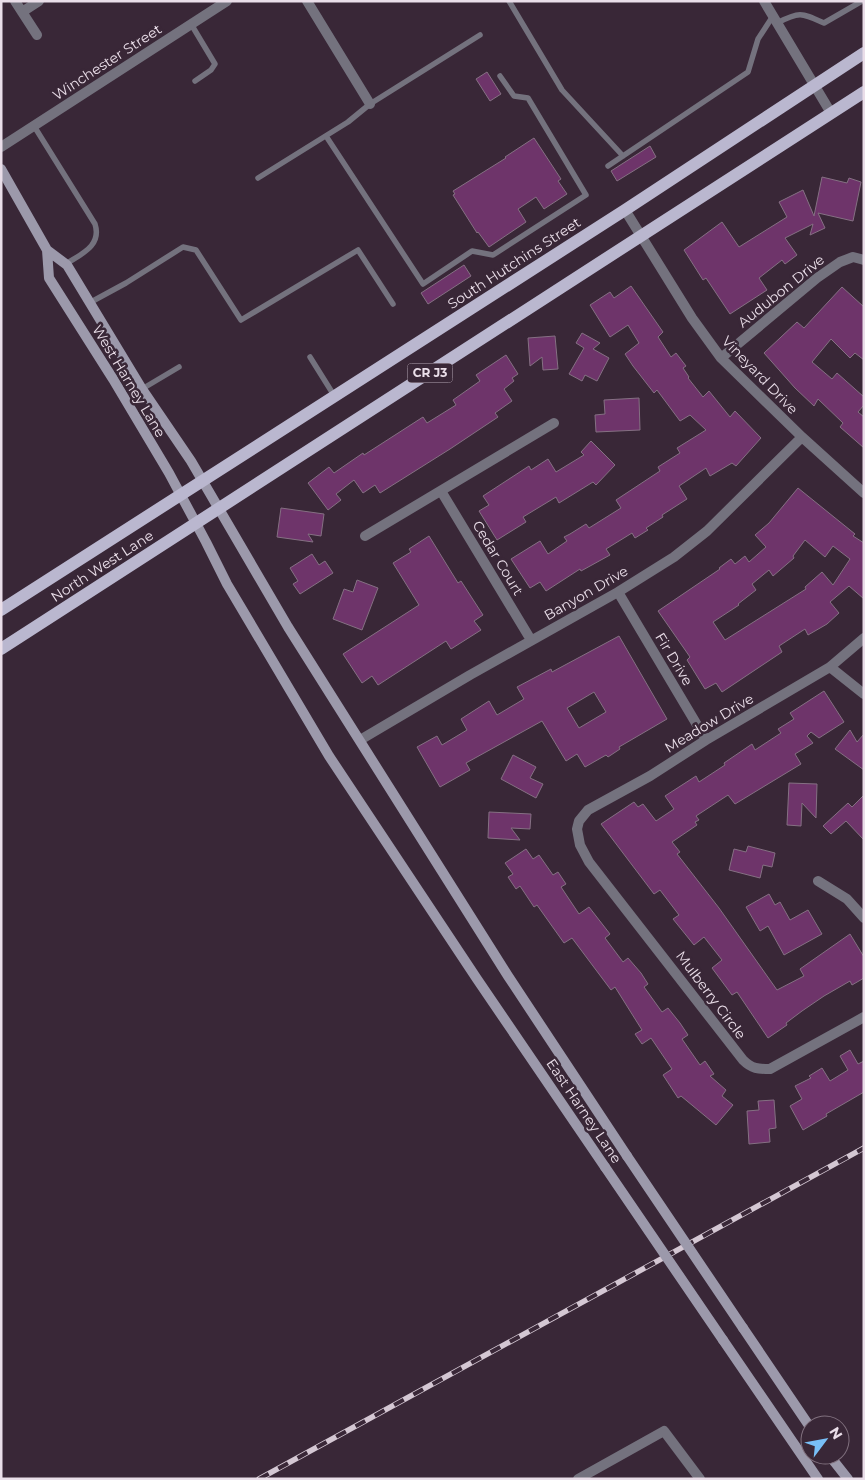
<svg xmlns="http://www.w3.org/2000/svg" width="865" height="1480" font-family="Montserrat,sans-serif">
  <style>
    .building { fill: #6e346a; stroke: #857083; fill-rule: evenodd }
    .lines { fill: none; stroke-linecap: round; stroke-linejoin: round }
    .lane { stroke: #74727e; stroke-width: 5.5 }
    .street { stroke: #74727e; stroke-width: 10 }
    .secondary { stroke: #9c99ab; stroke-width: 10 }
    .primary { stroke: #bab7cf; stroke-width: 12 }
    .rail-casing { stroke: #d4c7d3; stroke-width: 5.5 }
    .rail { stroke: #392737; stroke-width: 4; stroke-dasharray: 11; stroke-linecap: butt }
    .secondary-bridge { stroke: #9c99ab; stroke-width: 10 }
    .labels { text-anchor: middle; stroke-width: 5; stroke-linejoin: round; paint-order: stroke }
    .shield { fill: #392737; stroke: #b5a7b4; stroke-width: 1 }
    .shield-label { font-size: 12px; font-weight: bold; fill: #eadee9 }
    .street-label { font-size: 14px; fill: #eadee9; stroke: #392737 }
  </style>
  <rect width="100%" height="100%" fill="#392737"/>
  <path class="building" d="M487 72 501 94 490 101 476 79Z
    M534 138 561 179 558 181 567 194 544 209 536 197 518 209 526 222 489 247 478 232 477 233 453 195 455 194 453 191 506 158 505 157Z
    M650 146 656 157 617 181 611 171Z
    M822 177 847 183 849 178 861 182 853 221 818 213 825 228 810 235 813 224 785 238 797 255 785 264 782 260 759 278 767 290 730 314 706 278 703 280 684 250 722 222 739 247 787 217 779 202 803 190 814 216Z
    M464 265 471 276 428 304 421 293Z
    M631 286 663 332 658 337 671 357 676 353 686 366 683 368 689 377 688 378 703 397 709 391 730 417 735 411 761 438 736 466 732 463 710 476 706 468 679 486 687 499 662 515 663 517 646 528 648 530 635 538 632 533 606 549 610 555 581 571 580 569 546 591 540 582 530 588 511 559 540 541 548 554 567 541 564 537 570 534 586 524 589 528 621 508 616 500 660 471 658 467 680 453 677 448 706 430 690 415 680 421 657 390 654 393 633 366 625 354 639 343 628 325 610 337 590 305 610 292 614 298Z
    M842 287 864 307V360L855 353 850 358 831 339 812 362 832 379 837 373 864 397V405L858 412 864 417V448L840 427 843 423 818 399 814 406 795 388 764 353 797 322 804 328Z
    M582 333 600 343 593 349 609 358 597 381 585 375 582 381 569 374 584 348 576 343Z
    M555 336 558 369 543 370 542 357 530 366 528 338Z
    M506 355 518 374 512 378 514 381 504 389 512 401 495 413 498 417 450 449 380 493 375 485 363 493 354 480 336 494 341 500 328 510 308 483 329 467 334 473 363 453 364 455 423 417 427 423 456 405 453 400 480 381 476 375Z
    M639 398 640 430 596 432 595 415 605 414 604 400Z
    M591 441 615 465 596 485 593 482 559 503 556 497 523 517 526 522 497 540 479 511 489 505 483 496 529 466 531 470 548 459 556 472 584 455 581 452Z
    M798 488 855 534 853 536 864 543V599L849 586 830 602 839 613 827 624 808 635 805 629 779 646 782 652 722 692 716 683 705 689 687 660 690 657 658 611 720 569 719 568 731 559 735 564 745 556 749 562 766 547 755 535 769 523ZM805 540 825 557 833 546 850 559 833 585 822 572 805 587 806 589 725 640 713 622 739 605 738 604 756 590 752 584 769 570 773 576 794 558 793 556Z
    M281 508 324 514 321 536 308 534 313 542 277 537Z
    M429 536 458 583 461 581 483 615 474 621 481 630 451 649 446 641 378 685 372 676 362 683 343 654 419 605 393 563 411 552 409 549Z
    M312 554 319 565 325 561 333 573 300 594 293 584 298 581 290 568Z
    M357 580 378 588 362 630 333 619 344 589 353 592Z
    M619 636 667 719 619 747 620 749 608 757 606 755 585 767 577 754 566 761 542 721 466 763 470 770 440 787 417 747 437 736 442 745 467 730 461 719 489 701 497 715 524 699 517 687 551 669 552 672ZM594 692 606 712 579 728 567 708Z
    M824 691 844 722 819 738 811 732 807 736 813 743 795 754 801 764 735 804 728 795 696 816 699 820 695 822 697 825 672 842 680 852 677 854 719 908 777 990 804 976 800 969 850 934 864 957V978L852 985 850 981 824 996 802 1011 786 1023 787 1025 768 1038 737 992 732 995 712 968 722 960 704 937 694 945 673 919 679 915 660 890 654 894 601 824 634 802 638 807 643 804 656 821 674 809 665 796 696 776 699 782 725 765 724 763 752 744 755 750 781 733 778 729 794 719 790 713Z
    M850 730 857 742 864 734V770L835 749Z
    M513 755 536 767 530 778 543 784 536 798 501 779Z
    M789 783 817 784 816 818 802 803 801 826 787 825Z
    M864 795V840L846 821 831 834 823 826 848 803 852 807Z
    M489 812 531 814 530 829 511 828 520 840 488 838Z
    M748 846 775 853 772 867 763 865 760 878 729 870 734 849 746 852Z
    M526 849 533 859 539 855 553 875 558 872 566 884 561 887 579 914 589 907 610 934 605 938 623 962 628 958 641 973 648 984 644 987 662 1012 668 1008 680 1023 688 1035 682 1039 700 1065 705 1061 714 1074 710 1076 726 1090 722 1096 733 1105 716 1125 681 1096 678 1098 663 1075 672 1069 651 1038 642 1044 635 1034 642 1030 615 987 611 990 572 938 564 943 537 905 534 907 520 886 516 889 508 877 513 874 505 863Z
    M769 894 775 905 780 902 790 920 808 910 822 934 784 955 768 926 760 931 746 907Z
    M850 1050 858 1064 864 1061V1092L826 1114 827 1116 803 1130 790 1106 802 1099 795 1086 811 1078 809 1076 822 1068 830 1081 848 1070 840 1056Z
    M774 1100 776 1128 769 1129 770 1142 749 1144 747 1111 759 1110 758 1101Z"/>
  <g class="lines">
    <path class="lane" d="M509 1 562 90 623 156
      M777 23C800 11 802 13 824 23L862 1
      M191 24 215 64 211 70 195 81
      M34 126 95 224C102 246 81 254 66 264
      M326 136 423 284 472 251 493 255 586 195 528 98 514 96 500 76
      M608 166 748 72 758 39 773 16
      M258 178 348 122 370 104 480 35
      M91 302 126 283 183 247 196 250 241 320 358 250 393 304
      M310 357 335 397
      M142 389 179 367"/>
    <path class="street" d="M15 1 37 35
      M307 1 370 104
      M764 1 831 113
      M22 12 39 1
      M1 147 227 1
      M625 210 692 318 721 358 802 437 864 493
      M721 358 817 278 840 262 853 257 864 260
      M441 491 531 640
      M365 536 554 423
      M618 592 706 740
      M864 638 830 667 706 740 650 776 588 810 579 821 577 829 580 845 589 862 743 1060C752 1069 758 1069 770 1069L864 1017
      M830 667 864 694
      M360 740 470 675 618 592 674 557 707 531 802 437
      M818 881 847 899 864 918
      M578 1479 664 1431 700 1479"/>
    <path class="secondary" d="M1 169 47 250 67 265 142 389 191 461 288 627 508 976 627 1156
      M47 250 49 278 113 379 169 473 206 542 227 584 329 756 477 979 605 1167
      M743 1328 810 1427
      M723 1340 818 1479
      M829 1455 848 1479"/>
    <path class="primary" d="M1 610 625 210 864 53
      M1 649 864 92"/>
    <g class="rail-casing">
      <path id="rail" d="M259 1479 864 1148"/>
    </g>
    <use href="#rail" class="rail"/>
    <path class="secondary-bridge" d="M627 1156 743 1328
      M605 1167 723 1340"/>
  </g>
  <g class="labels">
    <rect class="shield" x="407.5" y="363.5" width="45" height="19" rx="4"/>
    <g class="shield-label">
      <text x="430" y="377">CR J3</text>
    </g>
    <g class="street-label">
      <text transform="translate(107 62) rotate(-33)" y="5">Winchester Street</text>
      <text transform="translate(514 263) rotate(-33)" y="5">South Hutchins Street</text>
      <text transform="translate(781 291) rotate(-39)" y="5">Audubon Drive</text>
      <text transform="translate(760 375) rotate(46)" y="5">Vineyard Drive</text>
      <text transform="translate(129 381) rotate(59)" y="5">West Harney Lane</text>
      <text transform="translate(498 558) rotate(59)" y="5">Cedar Court</text>
      <text transform="translate(102 566) rotate(-33)" y="5">North West Lane</text>
      <text transform="translate(586 593) rotate(-30)" y="5">Banyon Drive</text>
      <text transform="translate(674 659) rotate(59)" y="5">Fir Drive</text>
      <text transform="translate(709 723) rotate(-31)" y="5">Meadow Drive</text>
      <text transform="translate(711 995) rotate(53)" y="5">Mulberry Circle</text>
      <text transform="translate(584 1111) rotate(56)" y="5">East Harney Lane</text>
    </g>
  </g>
  <rect width="865" height="1480" fill="none" stroke="#eadee9" stroke-width="5"/>
  <g transform="translate(825 1440) rotate(58)"><circle r="24" fill="#392737" stroke="#80707e"/>
  <path d="M0-4L9 19L0 12L-9 19Z" fill="#78bff7"/>
  <text y="-8" font-size="14" font-weight="bold" text-anchor="middle" fill="#eadee9">N</text>
  </g>
</svg>
